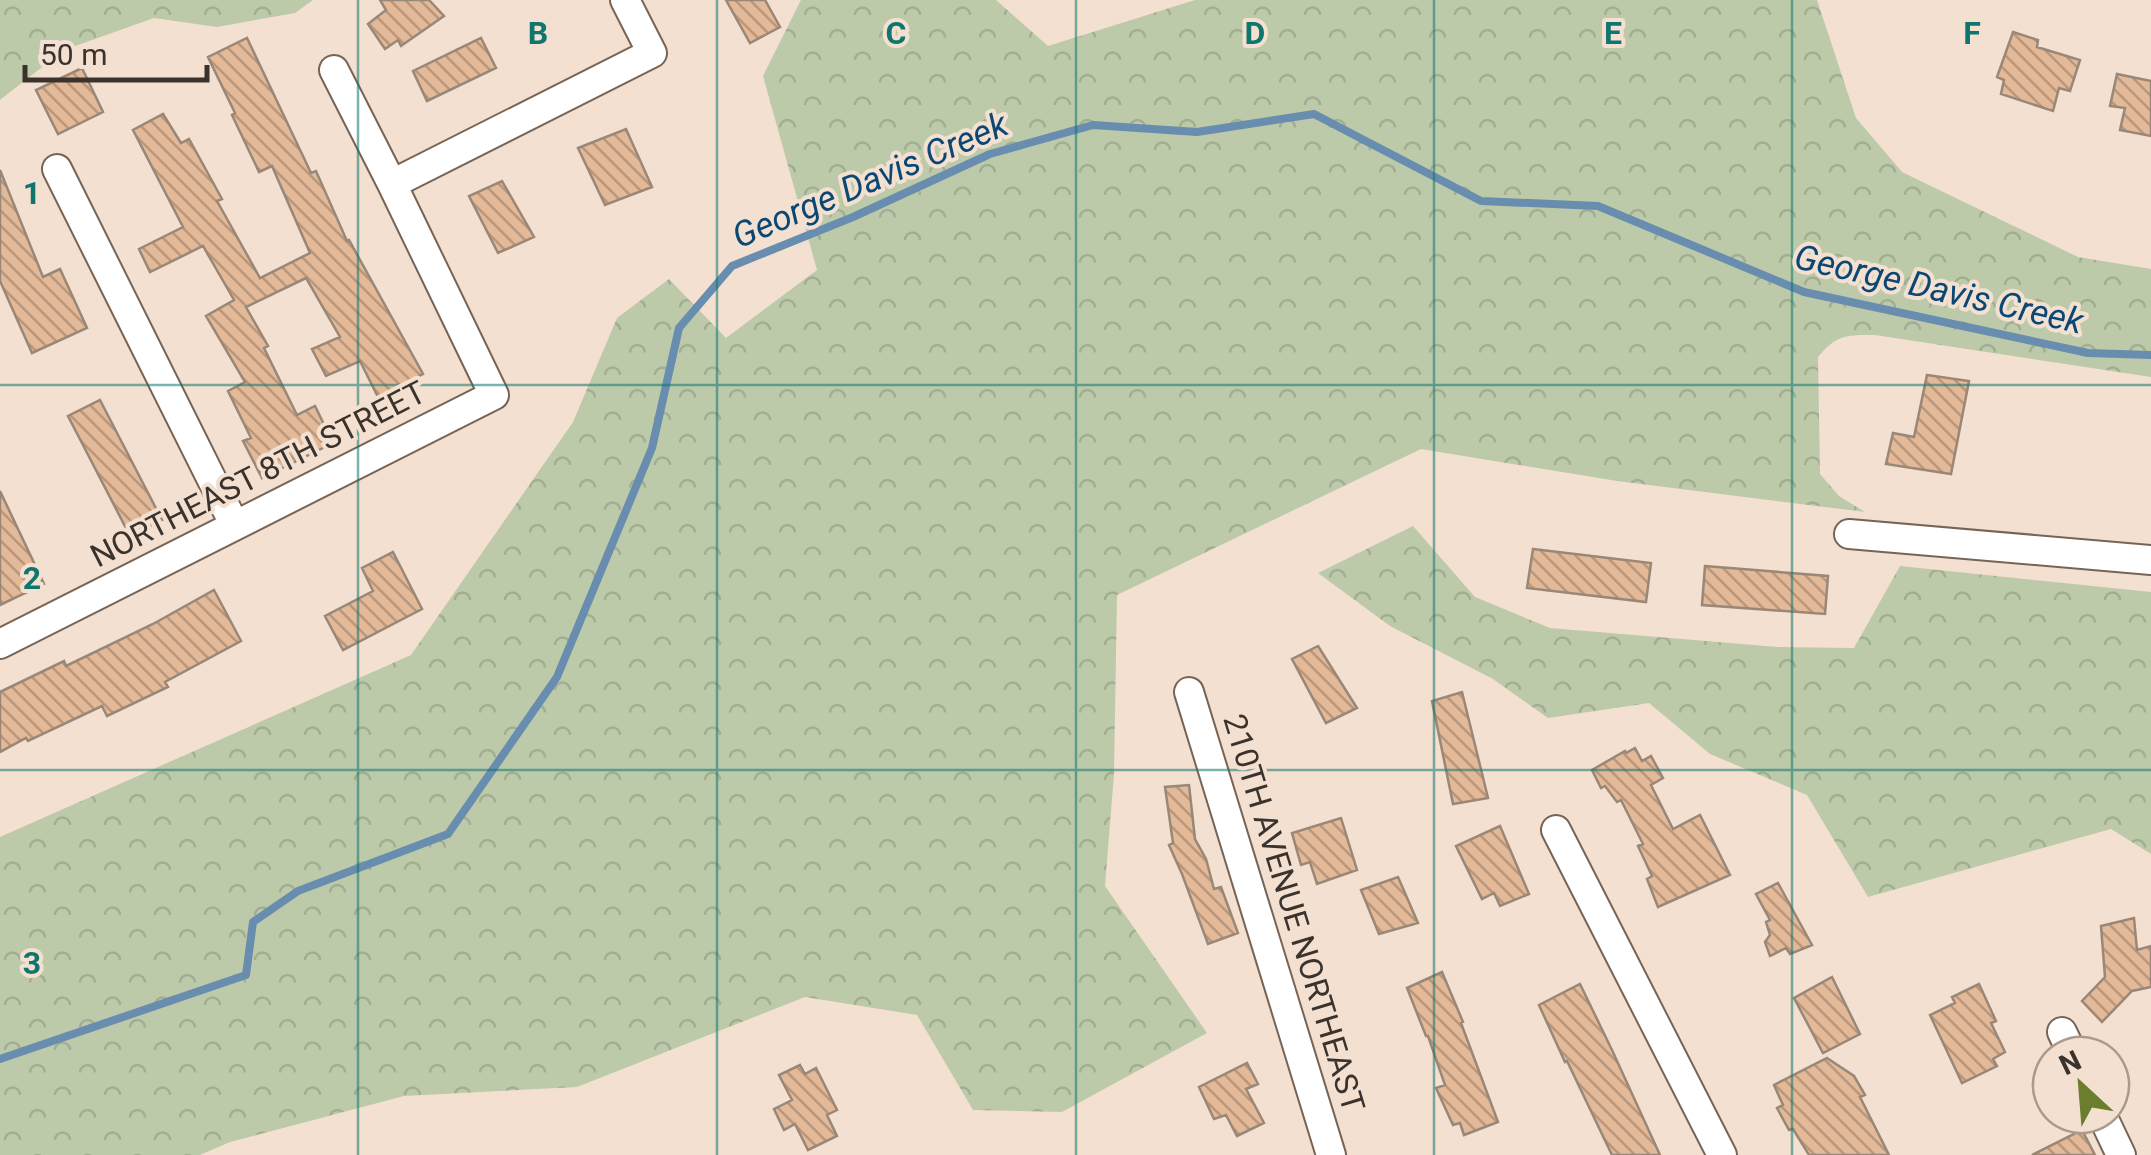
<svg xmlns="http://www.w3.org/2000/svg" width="2151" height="1155" font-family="Roboto,sans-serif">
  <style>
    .forest { fill: url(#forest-crowns) }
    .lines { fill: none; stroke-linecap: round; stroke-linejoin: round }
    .stream { stroke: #688daf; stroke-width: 8 }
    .building { fill: url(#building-back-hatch); stroke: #998778; stroke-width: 2.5 }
    .minor-casing { stroke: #766456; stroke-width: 32 }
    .minor { stroke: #fff; stroke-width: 28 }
    .grid { fill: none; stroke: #0f766e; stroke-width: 2.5; stroke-opacity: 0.55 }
    .labels { text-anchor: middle; stroke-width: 8; stroke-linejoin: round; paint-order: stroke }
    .street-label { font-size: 32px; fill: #3a322c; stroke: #f4e0d0 }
    .water-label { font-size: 35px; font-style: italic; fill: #0a4774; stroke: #f4e0d0 }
    .grid-label { font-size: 32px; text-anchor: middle; font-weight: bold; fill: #0f766e; stroke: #f4e0d0; stroke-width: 8; stroke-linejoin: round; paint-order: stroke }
  </style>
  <defs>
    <pattern id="forest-crowns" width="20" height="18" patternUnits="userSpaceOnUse" patternTransform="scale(2.5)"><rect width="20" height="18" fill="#bccaaa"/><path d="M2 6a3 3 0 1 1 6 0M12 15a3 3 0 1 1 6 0" fill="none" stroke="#a2ae92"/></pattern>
    <pattern id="building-back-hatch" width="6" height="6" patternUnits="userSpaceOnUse" patternTransform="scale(2.5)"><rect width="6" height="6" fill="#e3b998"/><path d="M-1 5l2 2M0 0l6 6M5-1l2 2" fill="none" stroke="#b9977c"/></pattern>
  </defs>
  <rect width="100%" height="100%" fill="#f4e0d0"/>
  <path class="forest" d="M0 0H313L295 13 217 27 154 18 64 50 0 100Z
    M801 0H996L1048 46 1195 0H1817L1856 118 1902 172 2078 257 2151 269V377L1875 335C1847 335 1837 334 1818 357L1820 474 1839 496 1865 512 1617 481 1421 449 1117 595 1114 774 1105 886 1207 1033 1062 1112 973 1110 917 1015 805 997 577 1087 404 1096 230 1142 200 1155H0V837L411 655 573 422 617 318 669 279 726 338 817 270 763 76Z
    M1413 526 1475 597 1550 628 1778 647 1854 648 1900 566 2151 592V854L2111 829 1868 897 1807 795 1710 754 1649 703 1548 718 1493 679 1390 626 1318 573Z"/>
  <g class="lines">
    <path class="stream" d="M0 1059 246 975 253 922 298 891 448 834 557 677 652 448 679 328 732 266 853 217 990 154 1093 125 1197 132 1314 114 1481 201 1598 206 1804 292 2088 353 2151 355"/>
  </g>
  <path class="building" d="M380 0H429L444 16 401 46 398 40 385 49 368 24 386 10Z
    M726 0H765L780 27 750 43Z
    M2013 32 2038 40 2037 47 2080 60 2070 91 2059 88 2053 111 2001 94 2004 80 1997 77Z
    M247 38 311 173 316 171 347 241 349 240 423 374 378 397 360 361 326 376 312 349 340 337 306 278 246 307 268 346 264 348 297 415 315 406 333 443 262 478 243 441 251 438 228 391 245 382 206 316 234 300 203 246 150 272 139 249 183 227 133 130 163 114 181 143 189 139 222 199 217 201 260 278 310 253 272 166 259 172 232 115 235 113 208 57Z
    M481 38 496 68 427 101 413 71Z
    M82 68 103 112 58 134 36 90Z
    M2117 74 2151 81V136L2120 130 2125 108 2110 106Z
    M626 129 652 187 605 205 578 148Z
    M0 170 43 277 60 269 87 328 32 353 0 281Z
    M502 181 534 237 498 253 469 196Z
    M1927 375 1969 381 1951 474 1886 464 1893 433 1914 437Z
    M100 400 162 520 130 536 68 416Z
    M0 491 44 584 0 605Z
    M1533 549 1651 563 1646 602 1527 588Z
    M393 552 422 609 343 650 325 616 373 591 362 568Z
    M1705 566 1828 576 1825 614 1702 605Z
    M214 590 241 641 165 682 168 687 107 716 102 706 28 741 26 738 0 752V692L64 661 66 666 153 624Z
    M1318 646 1357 708 1326 723 1292 659Z
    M1462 692 1488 798 1453 804 1432 701Z
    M1635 748 1642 761 1651 756 1663 778 1651 785 1673 829 1700 815 1730 875 1658 907 1647 879 1652 876 1638 846 1643 844 1621 800 1617 802 1605 786 1601 788 1592 770 1625 751 1626 753Z
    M1189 785 1195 839 1206 859 1214 889 1221 887 1238 933 1208 944 1182 874 1169 845 1173 843 1165 787Z
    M1341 818 1357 870 1317 884 1310 862 1301 865 1292 833Z
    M1500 826 1529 894 1500 906 1494 893 1482 899 1456 846Z
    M1398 877 1418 923 1379 934 1361 890Z
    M1778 883 1812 945 1790 954 1786 948 1770 956 1765 942 1770 935 1766 922 1770 920 1756 894Z
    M2134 918 2137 950 2151 946V987L2132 991 2102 1022 2082 1001 2105 977 2101 926Z
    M1442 972 1463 1022 1461 1023 1498 1122 1464 1135 1460 1123 1453 1125 1436 1088 1445 1085 1428 1036H1426L1407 988Z
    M1832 977 1860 1034 1823 1053 1794 998Z
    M1580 984 1612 1050 1660 1155H1612L1567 1061 1565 1062 1539 1005Z
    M1979 984 1996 1021 1991 1023 2005 1052 1993 1059 1997 1066 1962 1083 1930 1015 1955 1003 1952 997Z
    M1827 1058 1854 1076 1865 1095 1860 1097 1889 1155H1809L1793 1129 1789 1130 1777 1108 1783 1105 1774 1085Z
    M1247 1063 1258 1084 1246 1089 1264 1123 1237 1136 1226 1115 1214 1119 1199 1087Z
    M800 1065 805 1074 816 1068 837 1110 827 1115 837 1136 808 1150 795 1124 784 1130 774 1109 792 1100 779 1075Z
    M2082 1130 2095 1155H2032Z"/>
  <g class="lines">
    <g class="minor-casing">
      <path id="minor" d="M57 169 234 524
        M392 184 652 53 625 0
        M1849 534 2151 560
        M0 644 494 395 392 184 334 70
        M1189 692 1331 1155
        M1556 830 1722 1155
        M2062 1032 2073 1055
        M2102 1115 2121 1155"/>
    </g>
    <use href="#minor" class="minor"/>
  </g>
  <path class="grid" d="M358 0V1155M717 0V1155M1076 0V1155M1434 0V1155M1792 0V1155M0 385H2151M0 770H2151"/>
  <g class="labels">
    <g class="street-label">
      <text transform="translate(258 474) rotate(-27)" y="11">NORTHEAST 8TH STREET</text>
      <text transform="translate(1294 913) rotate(73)" y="11">210TH AVENUE NORTHEAST</text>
    </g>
    <g class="water-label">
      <text transform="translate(870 180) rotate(-23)" y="12">George Davis Creek</text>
      <text transform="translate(1939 289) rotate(13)" y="12">George Davis Creek</text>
    </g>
  </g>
  <g class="grid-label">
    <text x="538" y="44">B</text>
    <text x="896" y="44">C</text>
    <text x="1255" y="44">D</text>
    <text x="1613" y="44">E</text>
    <text x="1972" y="44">F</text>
    <text x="32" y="204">1</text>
    <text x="32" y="589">2</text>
    <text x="32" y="974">3</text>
  </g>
  <g transform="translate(2081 1085) rotate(334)"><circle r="48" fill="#f4e0d0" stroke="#aa9a8e" stroke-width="2.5"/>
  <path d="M0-8L18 38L0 25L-18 38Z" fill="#6b7e2d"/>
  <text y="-15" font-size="28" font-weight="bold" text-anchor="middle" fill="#3a322c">N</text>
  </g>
  <path d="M25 65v15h182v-15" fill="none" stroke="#3a322c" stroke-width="5"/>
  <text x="40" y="65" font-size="30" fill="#3a322c" stroke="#f4e0d0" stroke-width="8" paint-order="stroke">50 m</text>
</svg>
